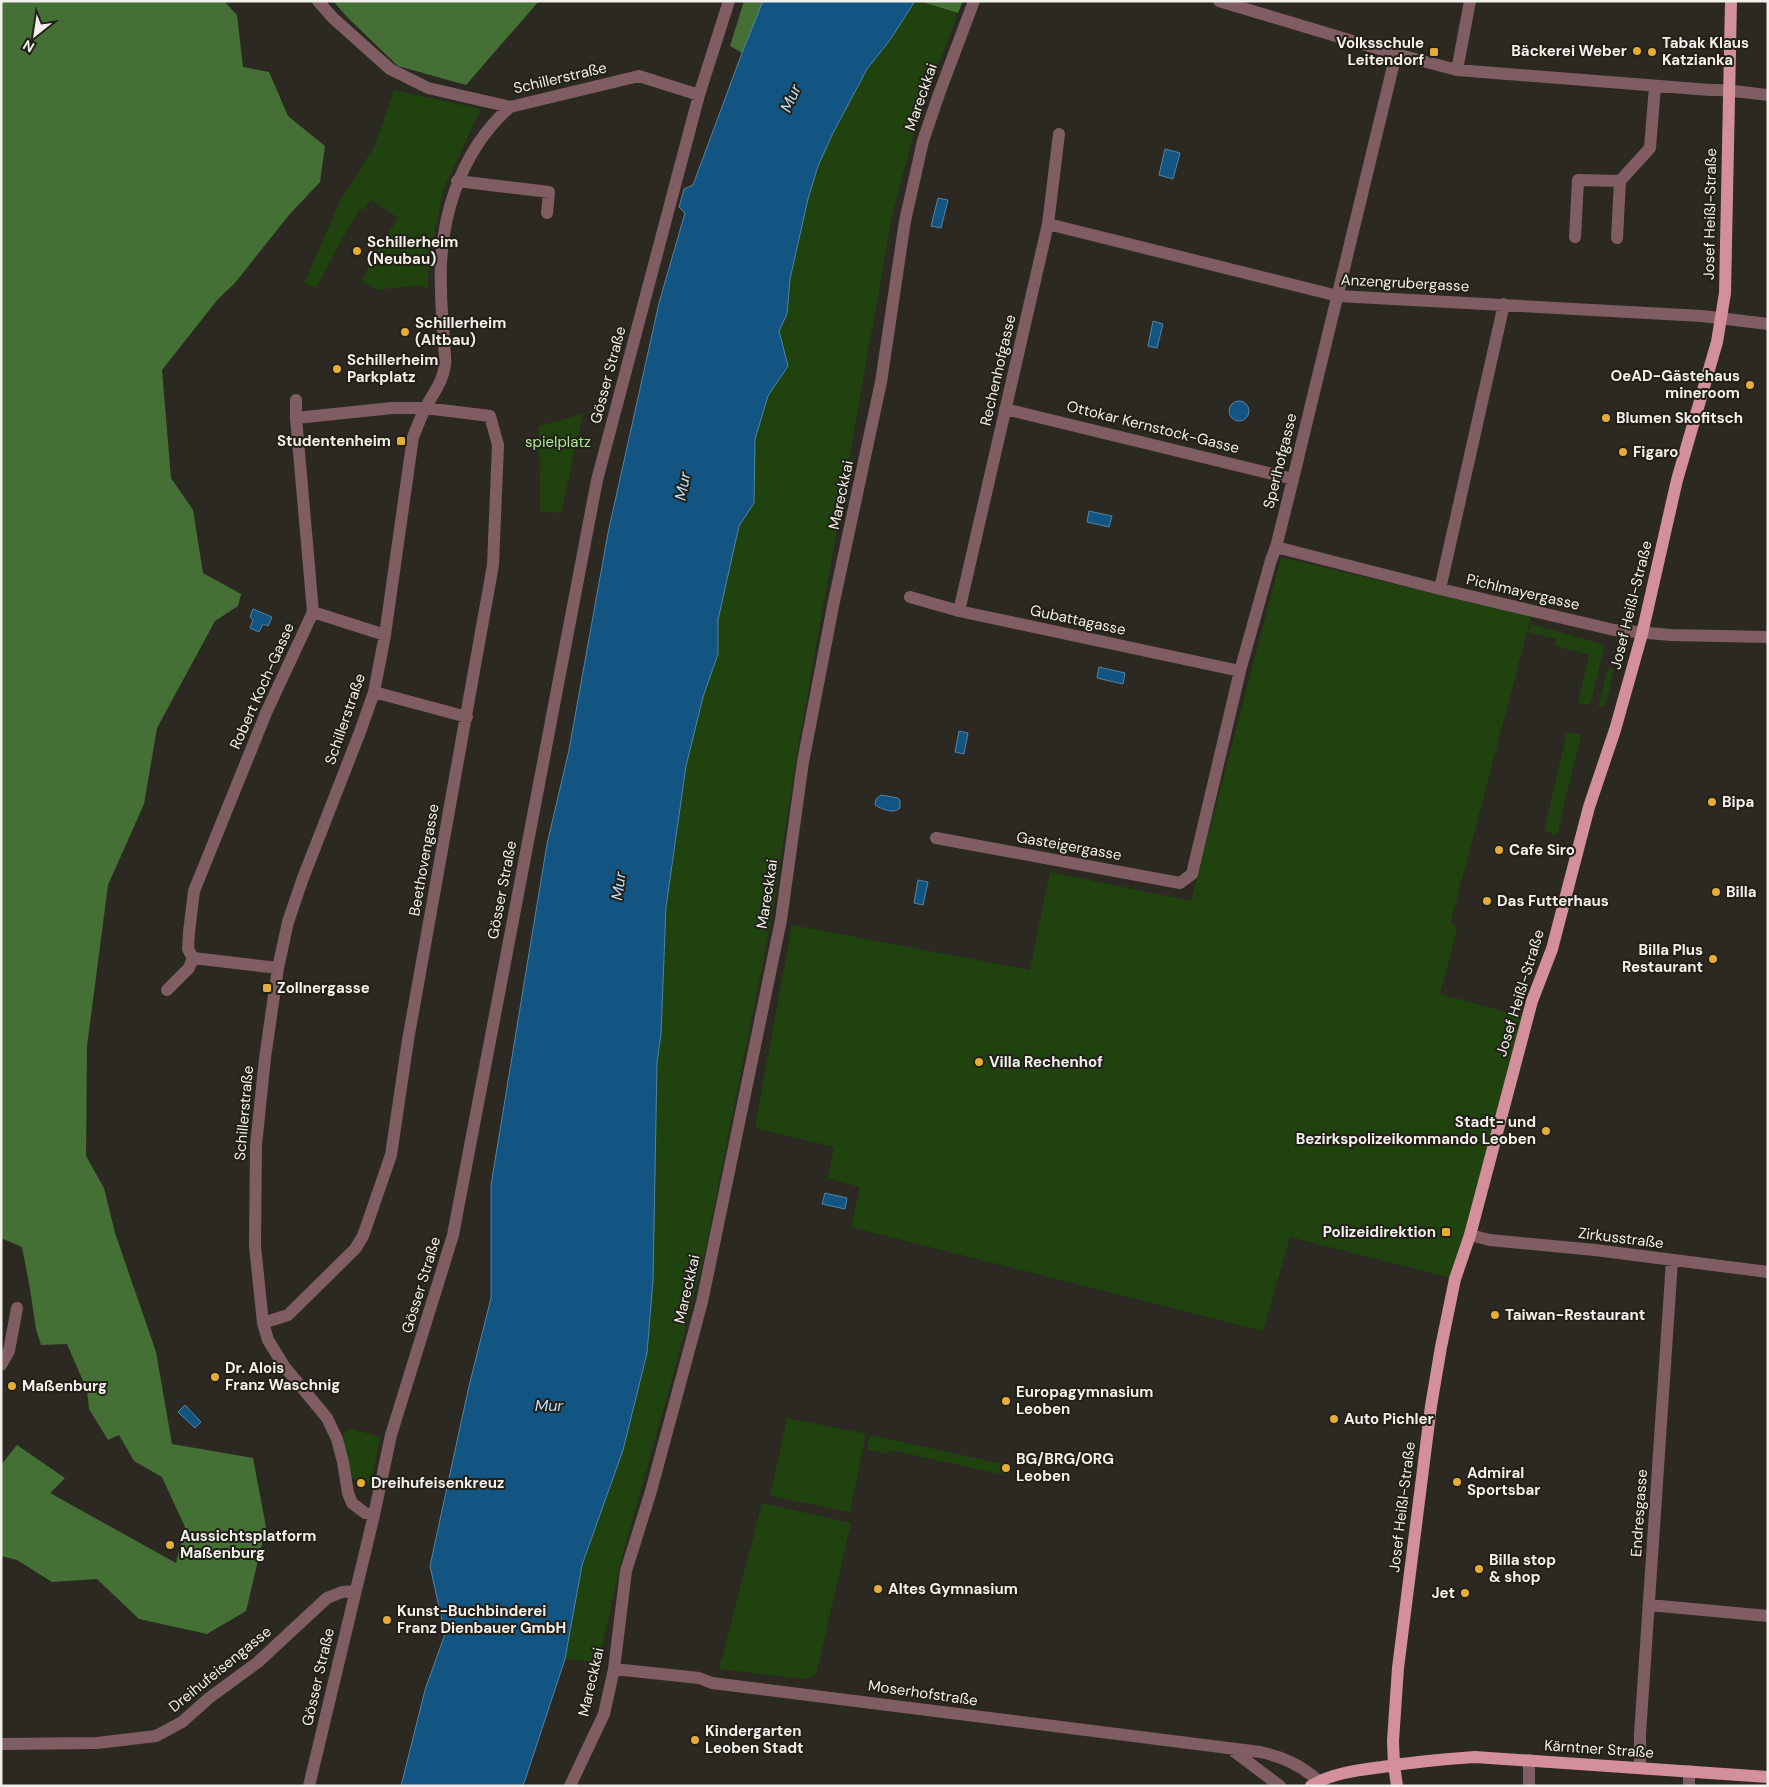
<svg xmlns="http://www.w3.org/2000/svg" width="1769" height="1787" font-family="'DM Sans',sans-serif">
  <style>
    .green { fill: #1f420f }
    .forest { fill: #457035 }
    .water { fill: #125482; stroke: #5583a2 }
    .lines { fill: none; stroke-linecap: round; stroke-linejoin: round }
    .minor { stroke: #7f5d62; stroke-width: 12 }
    .major { stroke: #d4909a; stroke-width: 12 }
    .poi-dot { fill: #e5ad35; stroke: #222019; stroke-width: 2 }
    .labels { text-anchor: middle; stroke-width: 4; stroke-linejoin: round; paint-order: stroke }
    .poi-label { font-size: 15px; font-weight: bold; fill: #f1f0eb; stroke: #222019; text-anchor: start }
    .street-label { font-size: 15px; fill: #f1f0eb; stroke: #222019 }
    .park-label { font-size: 15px; fill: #aae893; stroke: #222019 }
    .water-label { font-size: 16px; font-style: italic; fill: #bfdffb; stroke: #222019 }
  </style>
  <rect width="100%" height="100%" fill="#2c2922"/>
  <path class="green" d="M915 1 958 13 916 125 892 216 796 760 771 922 704 1258 676 1365 621 1561 599 1662 565 1659 582 1565 623 1450 647 1353 653 1281 657 1063 661 1034 666 907 686 766 703 697 718 654V620L739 526 754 503 755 439 768 396 788 366 779 331 787 314 790 279 808 199 818 166 833 133 867 69 890 40Z
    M394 90 481 109 444 188 429 260 428 287 424 288 422 285 376 290 362 280 381 245 398 218 370 199 365 210 360 208C345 234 330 260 317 288L304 283 341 199 374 147Z
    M583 414 561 513 540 511 539 426Z
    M1281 557 1531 617 1451 921 1457 930 1440 994 1528 1018 1455 1279 1290 1237 1263 1331 851 1227 860 1187 828 1178 834 1147 755 1128 792 925 1030 970 1050 872 1191 901Z
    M1531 624 1602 644 1604 648 1590 705 1578 703 1589 655 1555 646 1556 639 1529 632Z
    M1608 668 1614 670 1605 707 1598 706Z
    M1567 732 1581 735 1557 835 1544 831Z
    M787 1418 866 1434 850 1512 770 1496Z
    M353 1429 380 1437 373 1474 371 1482 364 1488C346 1478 346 1451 343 1432Z
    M870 1435 1007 1465 1005 1475 890 1450 889 1454 867 1449Z
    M762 1503 851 1523 816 1675 804 1679 719 1669Z"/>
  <path class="forest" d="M1 1H224L237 15 243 67 269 72 288 116 325 146 320 182 289 215 234 284 218 299 162 370 171 478 193 510 203 573 241 594 238 606 215 621 157 728 144 804 108 885 87 1046 86 1156 104 1188 115 1233 156 1352 172 1444 253 1458 266 1527 246 1611 207 1634 139 1619 97 1579 52 1582 17 1560 1 1556V1465L17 1445 65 1478 50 1493 176 1563 185 1527 162 1477 134 1461 119 1435 108 1440 89 1409 87 1390 67 1344 41 1345 36 1329 30 1289 22 1247 1 1238Z
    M333 1H539L466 85 398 66 348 18Z
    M744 1H763L742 53 730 46Z
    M919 1H963L958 13Z"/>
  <path class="water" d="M763 1H915L890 40 867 69 833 133 818 166 808 199 790 279 787 314 779 331 788 366 768 396 755 439 754 503 739 526 718 620V654L703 697 686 766 666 907 661 1034 657 1063 653 1281 647 1353 623 1450 582 1565 565 1659 523 1786H401L425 1690 445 1634 430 1566 469 1386 491 1298V1185L547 844 569 750 608 533 659 303 685 213 679 207 684 189 693 185 742 53Z
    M1165 149 1180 153 1173 179 1159 175Z
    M938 198 948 200 941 228 931 226Z
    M1153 321 1163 324 1157 348 1148 346Z
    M1229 411a10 10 0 1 1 20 0a10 10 0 1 1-20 0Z
    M1089 511 1112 516 1109 527 1087 522Z
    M253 609 272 617 268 626 263 624 259 632 250 628 253 620 250 617Z
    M1099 667 1125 673 1123 684 1097 678Z
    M959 731 968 733 964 754 955 752Z
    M881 795 898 798 900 801V808C894 814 883 810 875 805L876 799Z
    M918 880 928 882 923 905 914 903Z
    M825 1193 847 1198 845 1209 822 1204Z
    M185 1405 201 1422 195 1428 178 1412Z"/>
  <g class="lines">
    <path class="minor" d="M318 1 333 18 390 69 428 88 510 107
      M1219 1 1396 54 1457 70 1710 90C1730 89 1748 93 1768 95
      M1457 70 1470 1
      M457 181 549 192 547 213
      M1048 224 1338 296 1702 316 1768 324
      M1575 237 1578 180 1620 181 1650 148 1655 86
      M1617 238 1620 181
      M1005 409 1293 479
      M296 418V400
      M1276 547 1440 589 1614 630 1671 635 1768 637
      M1440 589 1504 304
      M910 597 959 611 1240 671
      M959 611 1048 224 1059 134
      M313 612 385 635
      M374 692 467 717
      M936 838 1180 883 1192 874 1240 671 1271 560 1276 547 1293 479 1396 54
      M193 958 188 949 189 932 194 891 266 713 313 612 296 418 392 408H425L490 416 498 445 493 565 408 1040 391 1155 363 1236 355 1249 288 1315 263 1323
      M193 958 278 968
      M167 990 189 968 193 958
      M1470 1235 1490 1240 1595 1250 1768 1272
      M1 1365 9 1351 17 1308
      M374 1515 365 1513 352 1503 348 1493 343 1462 337 1439 327 1418 284 1366 268 1340 263 1323 255 1246 256 1145 265 1058 278 968 288 922 303 878 360 732 374 692 385 635 413 437C417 428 420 418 425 409 433 392 442 385 445 365 446 358 444 349 444 342 443 324 441 307 441 289 438 222 459 152 510 107L639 76 699 95
      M1649 1605 1768 1616
      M614 1669 699 1678 712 1683 1260 1752C1284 1757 1300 1765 1319 1781
      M1 1744 97 1743 156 1736 182 1722 209 1698 258 1662 327 1598 342 1592 355 1591
      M1231 1749 1280 1786
      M1529 1760V1786
      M1640 1768V1734L1672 1261
      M309 1786 374 1515 391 1435 453 1235 597 480 699 95 729 1
      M570 1786 604 1714 614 1669 626 1571 651 1491 702 1302 781 920 803 762 833 606 881 382 905 221 923 141 939 94 974 1
      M1689 1786V1771"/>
    <path class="major" d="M1311 1786C1331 1773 1359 1770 1382 1767 1413 1762 1444 1759 1475 1757L1768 1777
      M1397 1786 1394 1765 1393 1741 1398 1668 1431 1406 1441 1347 1455 1279 1470 1235 1532 1001 1552 949 1589 807 1615 730 1642 634 1677 480 1717 342 1725 293 1731 1"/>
  </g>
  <g class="poi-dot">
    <circle cx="1637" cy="51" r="5"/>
    <rect x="1429" y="47" width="10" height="10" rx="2.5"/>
    <circle cx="1652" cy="52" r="5"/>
    <circle cx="357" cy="251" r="5"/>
    <circle cx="405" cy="332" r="5"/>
    <circle cx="337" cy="369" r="5"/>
    <circle cx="1750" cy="385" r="5"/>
    <circle cx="1606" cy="418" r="5"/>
    <rect x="396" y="436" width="10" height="10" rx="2.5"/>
    <circle cx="1623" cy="452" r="5"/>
    <circle cx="1712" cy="802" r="5"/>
    <circle cx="1499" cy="850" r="5"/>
    <circle cx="1716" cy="892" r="5"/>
    <circle cx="1487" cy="901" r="5"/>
    <circle cx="1713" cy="959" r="5"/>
    <rect x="262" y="983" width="10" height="10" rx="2.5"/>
    <circle cx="979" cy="1062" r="5"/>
    <circle cx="1546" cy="1131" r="5"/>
    <rect x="1441" y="1227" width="10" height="10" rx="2.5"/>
    <circle cx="1495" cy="1315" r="5"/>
    <circle cx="215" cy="1377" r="5"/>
    <circle cx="12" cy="1386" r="5"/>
    <circle cx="1006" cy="1401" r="5"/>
    <circle cx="1334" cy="1419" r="5"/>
    <circle cx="1006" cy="1468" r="5"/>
    <circle cx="1457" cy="1482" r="5"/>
    <circle cx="361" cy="1483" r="5"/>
    <circle cx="170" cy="1545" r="5"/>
    <circle cx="1479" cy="1569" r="5"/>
    <circle cx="878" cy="1589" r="5"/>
    <circle cx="1465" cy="1593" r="5"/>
    <circle cx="387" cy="1620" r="5"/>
    <circle cx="695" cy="1740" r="5"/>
  </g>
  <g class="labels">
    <g class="poi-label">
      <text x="1424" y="48" text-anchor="end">Volksschule<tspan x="1424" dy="17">Leitendorf</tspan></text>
      <text x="1662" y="48">Tabak Klaus<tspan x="1662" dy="17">Katzianka</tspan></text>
      <text x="1627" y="56" text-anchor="end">Bäckerei Weber</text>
      <text x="367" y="247">Schillerheim<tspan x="367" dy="17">(Neubau)</tspan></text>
      <text x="415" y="328">Schillerheim<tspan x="415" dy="17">(Altbau)</tspan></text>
      <text x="347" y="365">Schillerheim<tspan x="347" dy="17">Parkplatz</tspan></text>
      <text x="1740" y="381" text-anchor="end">OeAD-Gästehaus<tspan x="1740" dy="17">mineroom</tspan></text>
      <text x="1616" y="423">Blumen Skofitsch</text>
      <text x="391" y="446" text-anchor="end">Studentenheim</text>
      <text x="1633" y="457">Figaro</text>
      <text x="1722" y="807">Bipa</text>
      <text x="1509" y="855">Cafe Siro</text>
      <text x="1726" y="897">Billa</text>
      <text x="1497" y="906">Das Futterhaus</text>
      <text x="1703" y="955" text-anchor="end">Billa Plus<tspan x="1703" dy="17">Restaurant</tspan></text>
      <text x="277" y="993">Zollnergasse</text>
      <text x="989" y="1067">Villa Rechenhof</text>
      <text x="1536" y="1127" text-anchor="end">Stadt- und<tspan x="1536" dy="17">Bezirkspolizeikommando Leoben</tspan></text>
      <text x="1436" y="1237" text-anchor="end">Polizeidirektion</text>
      <text x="1505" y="1320">Taiwan-Restaurant</text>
      <text x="225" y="1373">Dr. Alois<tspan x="225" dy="17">Franz Waschnig</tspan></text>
      <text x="22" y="1391">Maßenburg</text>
      <text x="1016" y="1397">Europagymnasium<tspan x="1016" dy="17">Leoben</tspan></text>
      <text x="1344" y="1424">Auto Pichler</text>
      <text x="1016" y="1464">BG/BRG/ORG<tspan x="1016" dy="17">Leoben</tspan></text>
      <text x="1467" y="1478">Admiral<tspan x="1467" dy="17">Sportsbar</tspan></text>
      <text x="371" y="1488">Dreihufeisenkreuz</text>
      <text x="180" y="1541">Aussichtsplatform<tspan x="180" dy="17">Maßenburg</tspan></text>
      <text x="1489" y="1565">Billa stop<tspan x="1489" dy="17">&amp; shop</tspan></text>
      <text x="888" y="1594">Altes Gymnasium</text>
      <text x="1455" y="1598" text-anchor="end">Jet</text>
      <text x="397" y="1616">Kunst-Buchbinderei<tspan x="397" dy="17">Franz Dienbauer GmbH</tspan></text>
      <text x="705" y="1736">Kindergarten<tspan x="705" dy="17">Leoben Stadt</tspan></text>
    </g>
    <g class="street-label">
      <text transform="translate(560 78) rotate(-13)" y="5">Schillerstraße</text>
      <text transform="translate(921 97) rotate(-71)" y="5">Mareckkai</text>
      <text transform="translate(1710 214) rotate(-89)" y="5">Josef Heißl-Straße</text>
      <text transform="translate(1405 283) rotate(3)" y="5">Anzengrubergasse</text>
      <text transform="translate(998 370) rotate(-77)" y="5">Rechenhofgasse</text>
      <text transform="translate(608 375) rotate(-75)" y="5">Gösser Straße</text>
      <text transform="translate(1153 427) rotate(14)" y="5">Ottokar Kernstock-Gasse</text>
      <text transform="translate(1280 461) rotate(-76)" y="5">Sperlhofgasse</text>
      <text transform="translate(841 495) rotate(-78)" y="5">Mareckkai</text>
      <text transform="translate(1523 592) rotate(13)" y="5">Pichlmayergasse</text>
      <text transform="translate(1631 605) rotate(-76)" y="5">Josef Heißl-Straße</text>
      <text transform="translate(1078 620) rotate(12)" y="5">Gubattagasse</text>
      <text transform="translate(262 686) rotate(-66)" y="5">Robert Koch-Gasse</text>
      <text transform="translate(345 719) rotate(-71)" y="5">Schillerstraße</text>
      <text transform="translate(1069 846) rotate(10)" y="5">Gasteigergasse</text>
      <text transform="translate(424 860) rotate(-80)" y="5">Beethovengasse</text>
      <text transform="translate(502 890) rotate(-79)" y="5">Gösser Straße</text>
      <text transform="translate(767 894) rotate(-81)" y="5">Mareckkai</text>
      <text transform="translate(1520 993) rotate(-73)" y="5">Josef Heißl-Straße</text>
      <text transform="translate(244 1113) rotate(-85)" y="5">Schillerstraße</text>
      <text transform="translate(1621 1238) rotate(7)" y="5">Zirkusstraße</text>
      <text transform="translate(421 1285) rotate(-73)" y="5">Gösser Straße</text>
      <text transform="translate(687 1289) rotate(-77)" y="5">Mareckkai</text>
      <text transform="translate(1402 1507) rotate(-83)" y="5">Josef Heißl-Straße</text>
      <text transform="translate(1639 1513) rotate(-86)" y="5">Endresgasse</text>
      <text transform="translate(220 1669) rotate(-39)" y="5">Dreihufeisengasse</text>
      <text transform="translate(318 1677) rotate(-77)" y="5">Gösser Straße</text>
      <text transform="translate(591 1682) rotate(-77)" y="5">Mareckkai</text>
      <text transform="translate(923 1693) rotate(8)" y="5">Moserhofstraße</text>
      <text transform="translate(1599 1749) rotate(4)" y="5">Kärntner Straße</text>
    </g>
    <g class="park-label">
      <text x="558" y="447">spielplatz</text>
    </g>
    <g class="water-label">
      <text transform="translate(790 98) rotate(-66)" y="6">Mur</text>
      <text transform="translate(682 486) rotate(-79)" y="6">Mur</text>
      <text transform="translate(618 886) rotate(-82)" y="6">Mur</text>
      <text x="549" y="1411">Mur</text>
    </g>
  </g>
  <rect width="1769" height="1787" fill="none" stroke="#f1f0eb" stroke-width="5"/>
  <g transform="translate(35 35) rotate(210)" stroke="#222019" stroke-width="4" paint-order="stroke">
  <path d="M0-4L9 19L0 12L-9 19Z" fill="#f1f0eb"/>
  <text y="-8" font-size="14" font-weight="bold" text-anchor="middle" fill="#f1f0eb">N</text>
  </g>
</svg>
